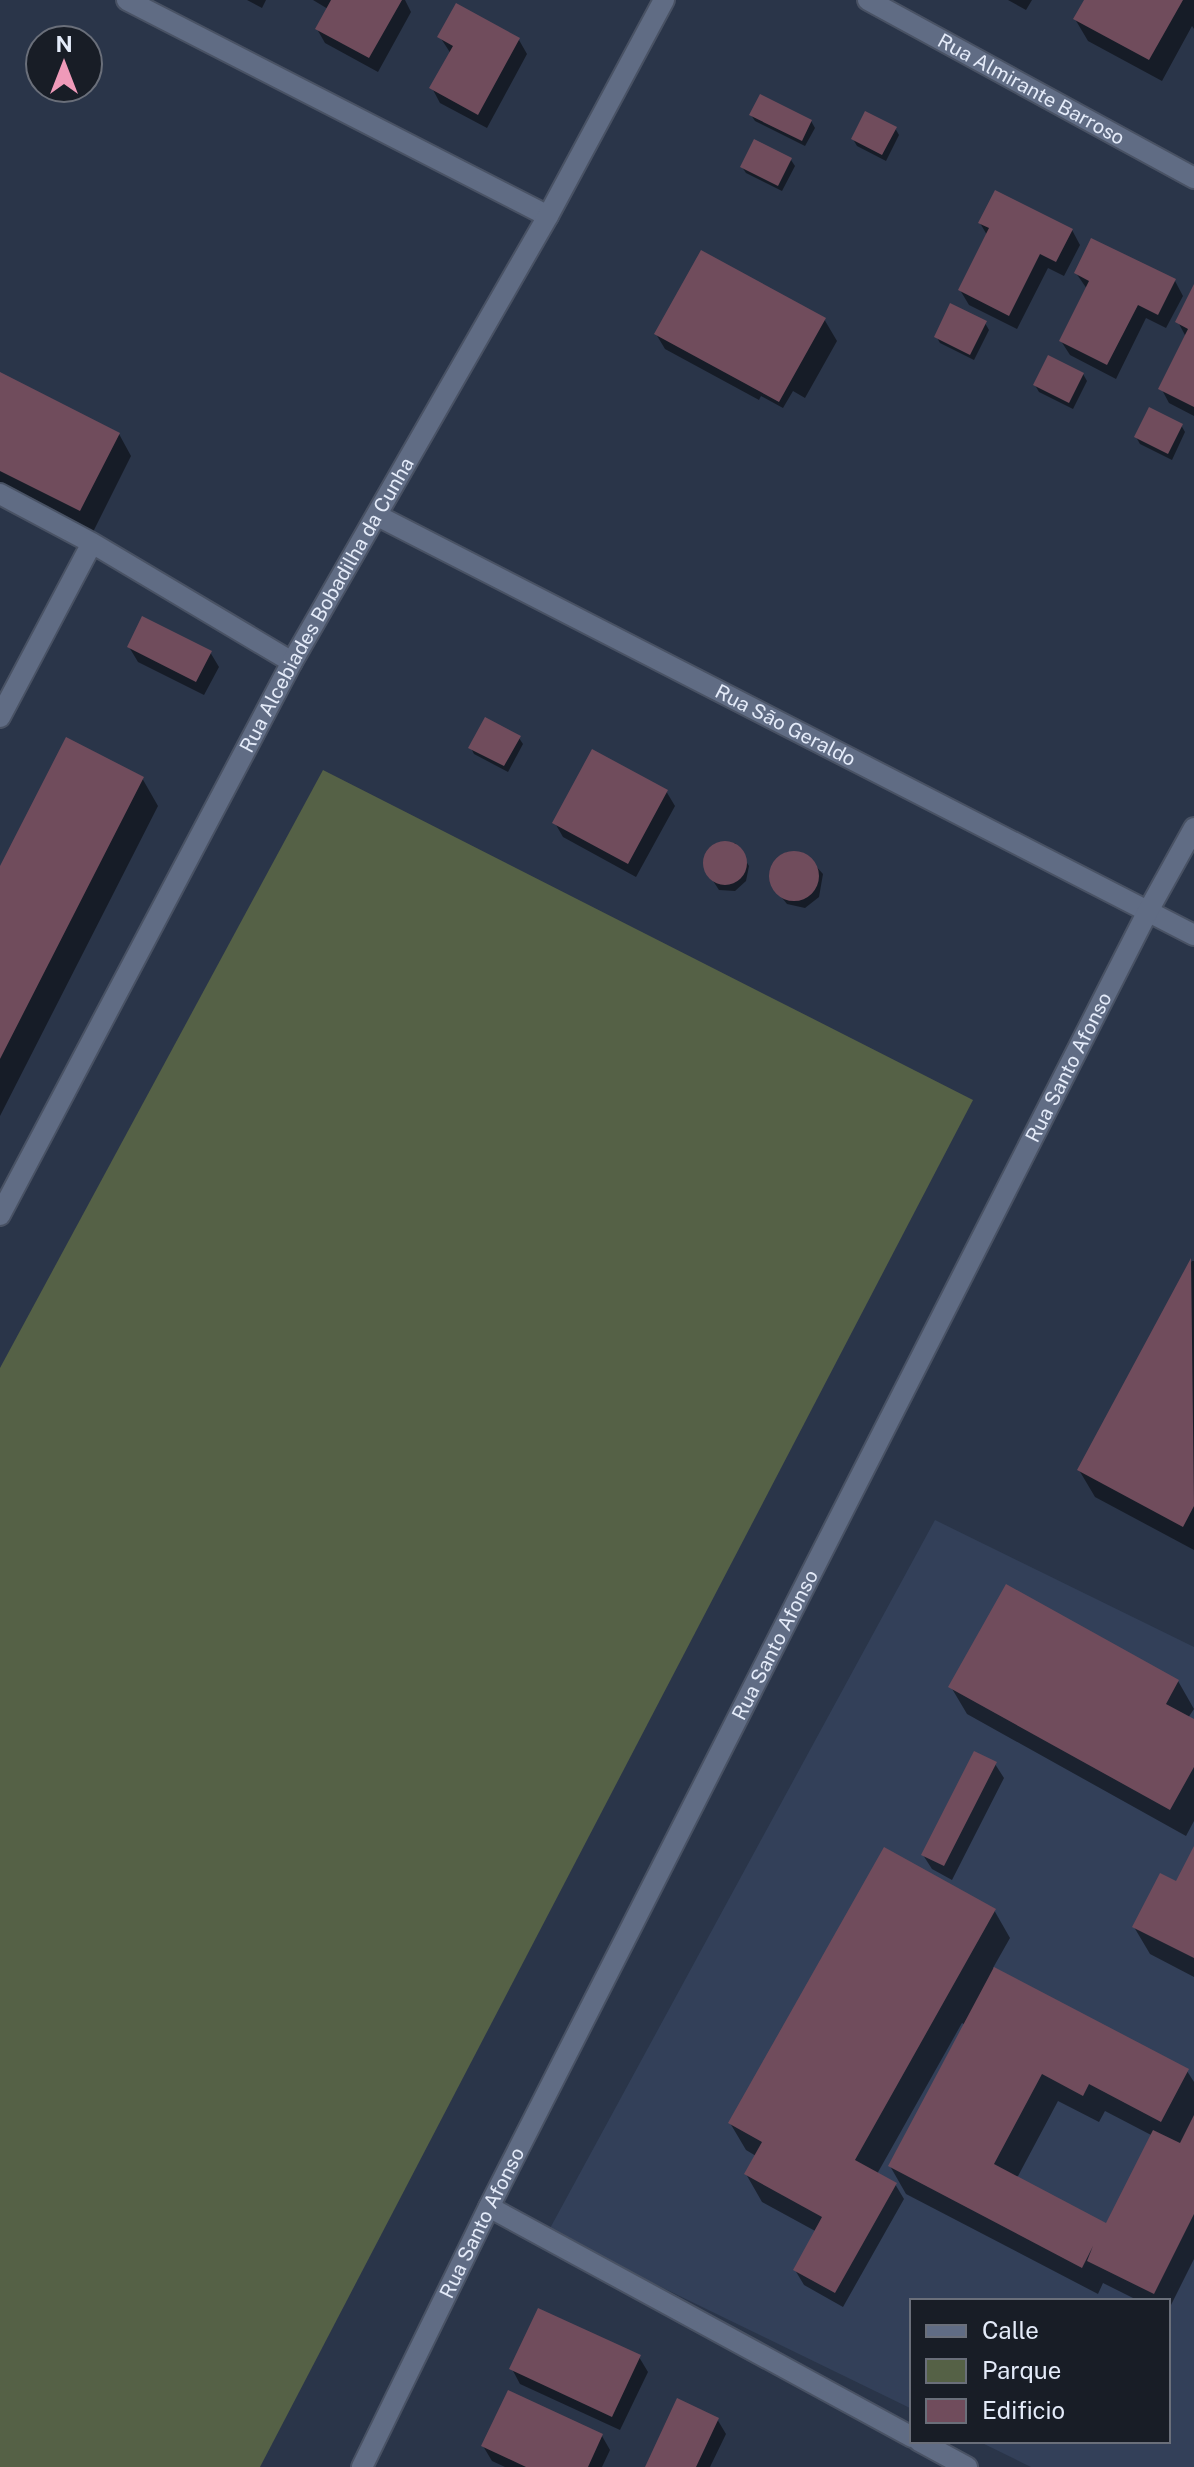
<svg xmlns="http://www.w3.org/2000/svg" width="1194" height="2467" font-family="'Public Sans',sans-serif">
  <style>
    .built { fill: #334059 }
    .green { fill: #556146 }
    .shadow { fill: #0007; fill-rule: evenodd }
    .building { fill: #704c5c }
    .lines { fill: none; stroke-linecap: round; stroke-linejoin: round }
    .service-casing { stroke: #495264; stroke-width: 24 }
    .minor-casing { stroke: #495264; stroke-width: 24 }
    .tertiary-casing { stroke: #495264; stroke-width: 24 }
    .service { stroke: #606c84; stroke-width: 20 }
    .minor { stroke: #606c84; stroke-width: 20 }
    .tertiary { stroke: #606c84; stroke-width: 20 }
    .labels { text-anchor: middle; stroke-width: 7; stroke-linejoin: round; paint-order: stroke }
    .street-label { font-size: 20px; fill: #e4ebf9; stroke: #181d26 }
  </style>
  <rect width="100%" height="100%" fill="#2a3549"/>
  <path class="built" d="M935 1520 1194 1647V2467H1031L978 2441H1168V2301H912V2409L548 2232Z"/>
  <path class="green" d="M323 770 973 1100 260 2467H0V1368Z"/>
  <path class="shadow" d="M247 0H266L262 8Z
    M313 0H405L411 12 378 72 325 43 317 29 328 9Z
    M1008 0H1032L1026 10Z
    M1086 0H1194V29L1192 26 1162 81 1088 41 1075 19Z
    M440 37 519 40 527 54 487 128 440 103 432 88 451 54Z
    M751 115 811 121 815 128 805 146 755 121Z
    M895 128 899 135 886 161 857 146 853 139Z
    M791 160 795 166 782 191 746 173 742 167Z
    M980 223 1072 230 1080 245 1064 276 1048 268 1017 329 969 305 960 290 987 235Z
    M1076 273 1175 281 1183 296 1166 328 1146 318 1116 379 1070 355 1061 341 1087 289Z
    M1194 291V416L1169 403 1161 388 1186 337 1178 322Z
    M824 319 837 341 805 398 793 391 783 408 761 396 759 400 665 349 656 334Z
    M985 323 989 330 974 360 940 343 936 336Z
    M0 374 119 434 131 456 93 532 0 485Z
    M1083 374 1087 381 1073 409 1039 392 1035 385Z
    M1181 425 1185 432 1172 460 1140 444 1136 437Z
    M129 647 210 652 219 667 204 695 138 662Z
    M519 738 523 744 508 772 474 754 471 748Z
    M142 778 158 806 0 1116V870Z
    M666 791 675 806 636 877 563 837 555 823Z
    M735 843 749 866 746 881 735 891 719 890 706 870 707 854 716 844Z
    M787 852 805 854 823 874 819 897 805 908 787 904 771 884 772 866Z
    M1192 1261H1194V1550L1095 1497 1079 1470Z
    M1178 1681 1194 1709 1188 1718 1194 1721V1821L1186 1836 967 1714 951 1687Z
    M995 1764 1004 1778 952 1880 932 1869 923 1855Z
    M1194 1851V1977L1150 1954 1134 1927 1177 1884Z
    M994 1910 1010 1938 993 1968 1187 2071 1194 2082V2259L1168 2311V2301H1139L1103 2283 1098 2294 906 2194 890 2166 965 2025 962 2023 877 2174 895 2184 904 2199 843 2307 804 2285 795 2270 817 2232 762 2202 746 2174 756 2156 746 2150 730 2123ZM1058 2101 1099 2122 1105 2111 1153 2136 1106 2227 1017 2178Z
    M639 2357 648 2372 620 2430 520 2384 512 2369Z
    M717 2419 726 2434 710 2467H647Z
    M602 2436 610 2450 602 2467H505L492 2461 483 2446Z"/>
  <path class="building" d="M331 0H402L369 58 315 29Z
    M1084 0H1183L1149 60 1073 19Z
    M456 3 520 38 478 115 429 88 453 46 437 37Z
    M760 94 812 120 802 141 749 115Z
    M865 111 897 127 882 155 851 139Z
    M754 139 792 158 778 186 740 167Z
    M995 190 1073 229 1056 262 1040 254 1009 316 958 290 989 228 978 223Z
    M1091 238 1176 279 1158 315 1138 305 1107 365 1059 341 1089 281 1074 273Z
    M701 250 826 318 779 402 654 334Z
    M1194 284V407L1158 389 1188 329 1175 322Z
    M950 303 987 321 970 355 934 337Z
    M1048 355 1084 373 1069 403 1033 385Z
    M0 372 120 433 80 511 0 471Z
    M1149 407 1183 424 1168 454 1134 437Z
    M142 616 212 651 196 682 127 647Z
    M485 717 521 736 504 766 468 748Z
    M66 737 144 777 0 1059V866Z
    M592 749 668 790 628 864 552 823Z
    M703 863a22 22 0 1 1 44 0a22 22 0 1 1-44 0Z
    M769 876a25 25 0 1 1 50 0a25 25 0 1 1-50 0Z
    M1191 1258 1194 1506 1183 1527 1077 1470Z
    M1006 1584 1179 1680 1166 1704 1194 1719V1767L1170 1810 948 1687Z
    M974 1751 997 1762 944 1866 921 1855Z
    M1194 1846V1958L1132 1927 1160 1873 1176 1881Z
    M884 1847 996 1909 855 2160 897 2183 835 2293 793 2270 822 2217 744 2174 762 2142 728 2123Z
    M994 1967 1189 2069 1161 2122 1089 2084 1083 2096 1042 2074 994 2164 1106 2223 1153 2130 1180 2143 1194 2115V2214L1154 2294 1087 2261 1093 2246 1082 2268 888 2166Z
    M538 2308 641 2355 612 2417 509 2369Z
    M508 2390 603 2434 588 2467H526L481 2446Z
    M677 2398 719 2418 696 2467H645Z"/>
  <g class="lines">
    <g class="service-casing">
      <path id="service" d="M0 494 92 543 292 662
        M0 717 92 543"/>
    </g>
    <g class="minor-casing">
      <g id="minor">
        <path d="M127 0 548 216"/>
        <path id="s1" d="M868 0 1194 178"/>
        <path id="s2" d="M378 516 1194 935"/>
        <path d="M489 2207 912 2437"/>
        <path d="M919 2441 967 2467"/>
        <path id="s3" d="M362 2467 489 2207 1148 911 1194 828"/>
      </g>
    </g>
    <g class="tertiary-casing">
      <g id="tertiary">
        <path id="s4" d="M0 1215 292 662 548 216 664 0"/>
      </g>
    </g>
    <use href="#service" class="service"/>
    <use href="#minor" class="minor"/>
    <use href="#tertiary" class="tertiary"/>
  </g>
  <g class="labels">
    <g class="street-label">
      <text dy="7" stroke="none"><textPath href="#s1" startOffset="186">Rua Almirante Barroso</textPath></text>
      <text dy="7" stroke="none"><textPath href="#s4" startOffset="692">Rua Alcebiades Bobadilha da Cunha</textPath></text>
      <text dy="7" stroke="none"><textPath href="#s2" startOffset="458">Rua São Geraldo</textPath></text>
      <text dy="7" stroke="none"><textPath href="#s3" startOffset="1568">Rua Santo Afonso</textPath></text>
      <text dy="7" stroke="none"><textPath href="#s3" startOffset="920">Rua Santo Afonso</textPath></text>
      <text dy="7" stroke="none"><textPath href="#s3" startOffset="272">Rua Santo Afonso</textPath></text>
    </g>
  </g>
  <rect x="910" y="2299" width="260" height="144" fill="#181d26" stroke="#6a6f7a" stroke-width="2"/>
  <rect x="926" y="2325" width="40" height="12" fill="#606c84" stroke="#6a6f7a" stroke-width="2"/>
  <text x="982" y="2339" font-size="24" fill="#e4ebf9">Calle</text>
  <rect x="926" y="2359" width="40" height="24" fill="#556146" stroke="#6a6f7a" stroke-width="2"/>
  <text x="982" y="2379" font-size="24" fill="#e4ebf9">Parque</text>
  <rect x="926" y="2399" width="40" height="24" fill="#704c5c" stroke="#6a6f7a" stroke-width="2"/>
  <text x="982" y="2419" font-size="24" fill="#e4ebf9">Edificio</text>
  <g transform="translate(64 64)"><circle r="38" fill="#181d26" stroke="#6a6f7a" stroke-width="2"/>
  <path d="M0-6L14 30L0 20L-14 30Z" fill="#ef9ab9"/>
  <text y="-12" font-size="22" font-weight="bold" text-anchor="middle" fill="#e4ebf9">N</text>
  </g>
</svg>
